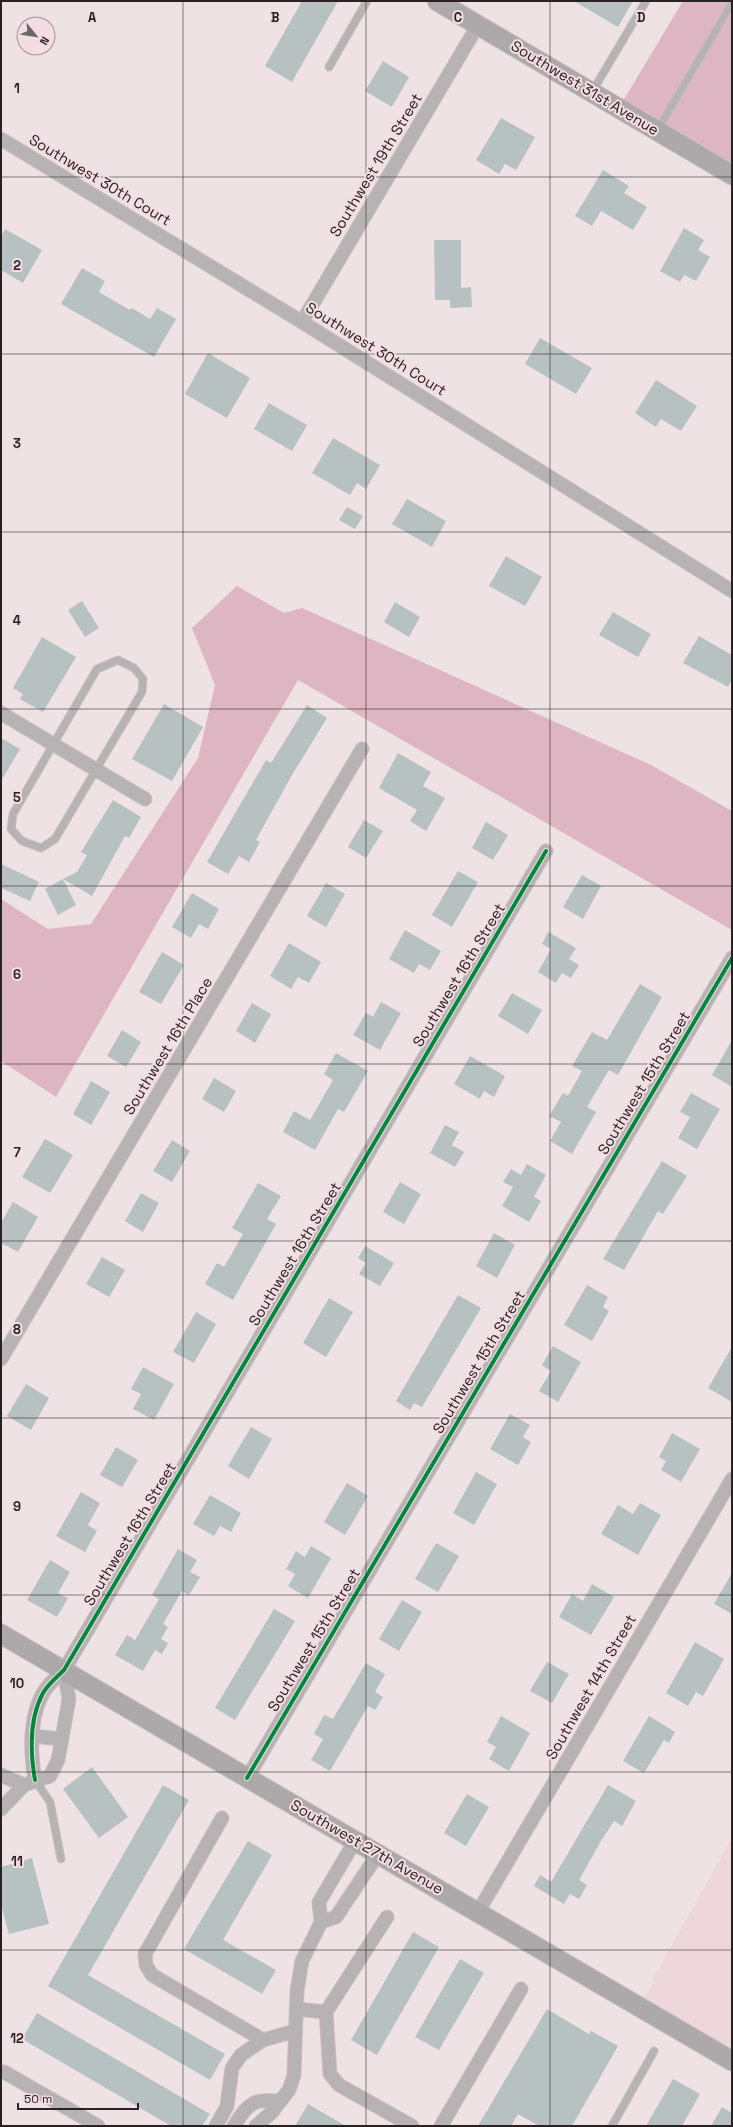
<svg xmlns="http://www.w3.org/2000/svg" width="733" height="2127" font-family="'Space Grotesk',sans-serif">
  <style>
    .built { fill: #edd7dd }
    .forest { fill: #deb5c2 }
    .building { fill: #b7c1c2 }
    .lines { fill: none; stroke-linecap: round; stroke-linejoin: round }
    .lane-casing { stroke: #cac0c3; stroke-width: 9 }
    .street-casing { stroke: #cac0c3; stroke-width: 15 }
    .secondary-casing { stroke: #cac0c3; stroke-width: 21 }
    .lane { stroke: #b7b2b3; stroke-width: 7 }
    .street { stroke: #b7b2b3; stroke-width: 13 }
    .secondary { stroke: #ada8aa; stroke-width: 19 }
    .cycleway-casing { stroke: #f3dde3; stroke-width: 6 }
    .cycleway { stroke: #00873e; stroke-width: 4 }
    .grid { fill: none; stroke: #292123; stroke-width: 1; stroke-opacity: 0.55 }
    .labels { text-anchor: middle; stroke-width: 4; stroke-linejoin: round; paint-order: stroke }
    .street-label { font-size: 15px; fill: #292123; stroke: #f3dde3 }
    .grid-label { font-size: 13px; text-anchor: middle; font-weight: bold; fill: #292123; stroke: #f3dde3; stroke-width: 4; stroke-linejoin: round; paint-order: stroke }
  </style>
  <rect width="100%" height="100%" fill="#eee2e5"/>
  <path class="built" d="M732 1838V2052L642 1999 655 1982 652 1980Z"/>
  <path class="forest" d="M683 1H732V165L623 101Z
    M237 586 284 613 302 608 651 765 732 811V930L298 680 56 1097 1 1061V899L48 929 91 924 198 758 215 685 192 628Z"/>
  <path class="building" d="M302 1H338L292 82 265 66Z
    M574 1H633L618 27Z
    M383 61 409 77 392 107 365 91Z
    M501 118 535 137 516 170 505 164 499 174 476 160Z
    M603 170 629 186 624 193 647 207 633 230 601 211 592 226 575 216Z
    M684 228 704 240 698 250 710 257 696 281 684 275 680 282 660 271Z
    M5 229 42 250 23 283 1 270V237Z
    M434 240H461V288L471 287 472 307 450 308V300H435Z
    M82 268 105 281 99 292 130 310 132 308 150 319 157 308 176 319 154 357 61 304Z
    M540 338 592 368 576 394 525 364Z
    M208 353 250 378 227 418 185 394Z
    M656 380 697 406 681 431 661 419 656 427 635 413Z
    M269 403 307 425 292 451 254 429Z
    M333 438 380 465 366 489 357 483 350 495 312 473Z
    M407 499 446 521 432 547 392 524Z
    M347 507 363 516 355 529 339 520Z
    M506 556 542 577 525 606 489 586Z
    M82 601 99 628 85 637 68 610Z
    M395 602 420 617 409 637 384 622Z
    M613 612 651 634 638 657 599 635Z
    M699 636 732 655V679L728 687 683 663Z
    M42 637 76 657 43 712 20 699 23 694 13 688Z
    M164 704 203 727 172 781 132 759Z
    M307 705 327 718 292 775 256 840 260 842 249 862 239 856 228 874 207 862 266 760 271 763Z
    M1 738 20 749 1 781Z
    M398 753 431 772 423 786 445 798 426 831 410 821 417 810 379 788Z
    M113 800 141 817 129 838 125 836 92 896 63 879 77 872 87 855 81 852Z
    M364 820 383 831 366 858 348 847Z
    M486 822 508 835 493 860 472 848Z
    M1 864 39 882 30 901 1 888Z
    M458 871 478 882 452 927 432 915Z
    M582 875 601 886 583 919 563 907Z
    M63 879 76 905 58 915 45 889Z
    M326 883 345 894 326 927 307 916Z
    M192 893 219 909 208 929 199 924 191 938 172 927Z
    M405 930 441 951 430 970 419 964 414 973 389 959Z
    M548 932 576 948 569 959 579 965 571 978 562 973 556 983 538 972 551 949 542 944Z
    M289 943 321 962 309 983 298 977 291 989 270 976Z
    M162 952 184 965 161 1004 139 992Z
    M640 984 662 997 618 1075 609 1070 587 1107 596 1112 572 1154 550 1141 561 1122 549 1116 563 1093 568 1096 582 1071 572 1066 592 1032 607 1040Z
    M512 993 542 1010 528 1034 498 1016Z
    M381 1002 401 1013 380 1050 353 1035 366 1013 373 1017Z
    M252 1003 271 1014 255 1043 236 1031Z
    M122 1030 141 1042 126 1067 107 1056Z
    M732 1040V1087L712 1075Z
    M336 1053 368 1071 344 1112 338 1109 315 1150 283 1132 294 1111 310 1120 333 1080 324 1074Z
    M470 1056 505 1076 494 1097 484 1091 480 1099 454 1084Z
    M214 1078 236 1091 224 1112 202 1099Z
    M91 1081 110 1092 91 1125 73 1114Z
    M691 1093 720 1109 697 1149 678 1138 690 1117 680 1112Z
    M445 1125 459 1132 452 1145 464 1152 455 1167 430 1153Z
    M45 1139 73 1155 50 1193 22 1177Z
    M172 1140 190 1151 172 1182 153 1171Z
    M662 1161 687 1176 663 1214 658 1211 624 1270 603 1259Z
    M527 1164 546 1175 534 1197 541 1201 529 1222 502 1206 513 1187 503 1182 511 1169 521 1175Z
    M400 1182 421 1194 404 1224 383 1212Z
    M258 1183 281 1196 267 1219 276 1224 233 1300 205 1284 217 1263 224 1267 243 1234 232 1228Z
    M141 1193 159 1203 143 1232 125 1221Z
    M13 1202 38 1217 18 1252 1 1243V1223Z
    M494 1233 515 1245 497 1278 476 1266Z
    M365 1246 394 1263 380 1286 359 1274 366 1263 358 1258Z
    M102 1257 125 1270 109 1297 86 1284Z
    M587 1285 608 1297 603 1307 609 1311 592 1341 564 1325Z
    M458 1295 481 1308 422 1407 414 1403 410 1410 396 1401Z
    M329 1298 353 1312 326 1357 303 1343Z
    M196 1312 216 1324 194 1363 173 1352Z
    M553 1346 581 1362 558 1402 539 1391 551 1371 542 1365Z
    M732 1347V1402L708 1388Z
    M143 1367 174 1384 154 1420 133 1409 141 1394 131 1389Z
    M26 1384 49 1398 31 1430 7 1416Z
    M510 1414 530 1425 523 1437 531 1442 518 1465 490 1449Z
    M251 1427 272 1439 249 1479 228 1466Z
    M672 1433 700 1449 681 1482 661 1470 666 1461 659 1457Z
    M116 1447 138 1460 122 1487 100 1475Z
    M476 1472 497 1484 474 1525 453 1513Z
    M347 1483 368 1496 345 1535 324 1522Z
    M81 1492 100 1503 88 1525 97 1531 85 1552 56 1536Z
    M210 1495 241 1513 231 1532 220 1526 214 1536 193 1524Z
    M640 1503 661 1515 638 1555 601 1534 618 1505 633 1514Z
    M436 1543 459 1556 438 1592 415 1579Z
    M311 1546 331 1558 308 1598 288 1586 295 1574 286 1569 296 1551 305 1557Z
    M178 1549 197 1560 190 1572 200 1577 189 1595 182 1591 163 1624 168 1627 161 1639 168 1643 162 1654 155 1650 143 1671 115 1655 127 1635 135 1640 159 1599 152 1595Z
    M50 1560 70 1572 58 1593 68 1598 57 1617 27 1600Z
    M732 1573V1614L714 1604Z
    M592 1584 614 1597 591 1635 559 1617 572 1594 583 1601Z
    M402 1600 422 1612 399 1651 379 1639Z
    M274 1609 295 1621 235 1720 215 1708Z
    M695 1642 724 1659 703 1696 696 1692 688 1706 666 1693Z
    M547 1662 569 1674 552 1703 530 1691Z
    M366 1663 385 1674 375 1692 383 1697 375 1710 368 1706 330 1771 311 1760 323 1739 314 1734 324 1715 333 1719Z
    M501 1716 530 1733 509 1771 489 1759 496 1747 487 1742Z
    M649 1716 675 1732 669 1743 664 1740 644 1773 623 1761Z
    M92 1767 128 1817 99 1838 63 1789Z
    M163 1785 189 1800 88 1975 225 2054 210 2080 48 1986Z
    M608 1785 636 1801 622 1826 614 1821 601 1841 579 1880 587 1885 579 1899 570 1894 564 1904 534 1886 540 1875 551 1882Z
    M467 1794 489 1807 466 1846 444 1833Z
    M248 1841 272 1855 223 1940 276 1970 262 1994 184 1949Z
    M32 1858 49 1924 9 1934 1 1904V1867Z
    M413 1932 439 1947 377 2055 351 2040Z
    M460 1959 484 1973 439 2050 415 2037Z
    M547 2009 589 2034 591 2031 618 2046 572 2126H539L518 2114 511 2126H478Z
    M37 2013 210 2114 202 2126H171L22 2039Z
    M673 2079 700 2094 682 2126H646Z
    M308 2104 346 2126H295Z
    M722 2107 732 2113V2126H711Z"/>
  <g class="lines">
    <g class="lane-casing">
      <path id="lane" d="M329 67 367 1
        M592 92 646 1
        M657 131 732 3
        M118 660 134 668 143 679 142 692 55 839 41 848 22 841 11 829 13 814 97 669Z
        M35 1780 50 1802 61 1859
        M612 2126 654 2051"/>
    </g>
    <g class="street-casing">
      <path id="street" d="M1 139 302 322 732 591
        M302 322 478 25
        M1 713 145 799
        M1 1359 362 749
        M32 1736 62 1739
        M1 1775 24 1785
        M247 1778 732 958
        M35 1780C30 1751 29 1719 43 1693 48 1684 57 1677 64 1670L546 851
        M1 1809 24 1785 50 1776 58 1760 69 1699 64 1670
        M222 1818 145 1954 146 1965 152 1975 263 2040
        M355 1841 319 1902 321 1922 336 1917 378 1854
        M478 1912 732 1479
        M387 1917 326 2012 330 2074 339 2085 412 2126
        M296 2009 326 2012
        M4 2072 98 2126
        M216 2126 227 2106 232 2068 241 2055 263 2040 295 2031
        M234 2126C247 2104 254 2098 280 2101
        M256 2126 272 2112 289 2090 294 2075 297 1991 302 1961 321 1922
        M441 2126 521 1989"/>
    </g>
    <g class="secondary-casing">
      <path id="secondary" d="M437 1 732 175
        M1 1634 732 2061"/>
    </g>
    <use href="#lane" class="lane"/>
    <use href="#street" class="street"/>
    <use href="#secondary" class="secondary"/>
    <g class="cycleway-casing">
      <path id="cycleway" d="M247 1778 732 958
        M35 1780C30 1751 29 1719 43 1693 48 1684 57 1677 64 1670L546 851"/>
    </g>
    <use href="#cycleway" class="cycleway"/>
  </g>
  <path class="grid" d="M183 1V2126M366 1V2126M550 1V2126M1 177H732M1 354H732M1 532H732M1 709H732M1 886H732M1 1064H732M1 1241H732M1 1418H732M1 1595H732M1 1772H732M1 1950H732"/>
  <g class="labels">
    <g class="street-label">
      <text transform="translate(585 88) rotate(31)" y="5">Southwest 31st Avenue</text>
      <text transform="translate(376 165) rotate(-59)" y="5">Southwest 19th Street</text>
      <text transform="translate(100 180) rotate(31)" y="5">Southwest 30th Court</text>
      <text transform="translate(376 349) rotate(32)" y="5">Southwest 30th Court</text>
      <text transform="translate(459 975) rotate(-59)" y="5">Southwest 16th Street</text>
      <text transform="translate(168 1046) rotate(-59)" y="5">Southwest 16th Place</text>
      <text transform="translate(644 1083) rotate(-59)" y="5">Southwest 15th Street</text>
      <text transform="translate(295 1254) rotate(-59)" y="5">Southwest 16th Street</text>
      <text transform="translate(479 1362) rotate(-59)" y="5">Southwest 15th Street</text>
      <text transform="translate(130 1534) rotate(-59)" y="5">Southwest 16th Street</text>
      <text transform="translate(314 1640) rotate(-59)" y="5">Southwest 15th Street</text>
      <text transform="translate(591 1687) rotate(-60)" y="5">Southwest 14th Street</text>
      <text transform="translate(367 1847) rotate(30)" y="5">Southwest 27th Avenue</text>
    </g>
  </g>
  <g class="grid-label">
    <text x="92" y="22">A</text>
    <text x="275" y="22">B</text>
    <text x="458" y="22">C</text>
    <text x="641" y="22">D</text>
    <text x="17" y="93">1</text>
    <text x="17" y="270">2</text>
    <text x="17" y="448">3</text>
    <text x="17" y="625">4</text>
    <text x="17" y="802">5</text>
    <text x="17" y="979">6</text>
    <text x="17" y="1157">7</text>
    <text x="17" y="1334">8</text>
    <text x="17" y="1511">9</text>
    <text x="17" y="1688">10</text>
    <text x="17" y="1866">11</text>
    <text x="17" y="2043">12</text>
  </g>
  <rect width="733" height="2127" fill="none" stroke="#292123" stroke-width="4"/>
  <g transform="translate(36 36) rotate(120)"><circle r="19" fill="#f3dde3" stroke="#a29296"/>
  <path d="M0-3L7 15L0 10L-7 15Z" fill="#6e6567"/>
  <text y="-6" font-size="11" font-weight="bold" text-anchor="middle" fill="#292123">N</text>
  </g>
  <path d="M18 2103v6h120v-6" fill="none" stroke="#292123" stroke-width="2"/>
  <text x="24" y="2103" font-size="12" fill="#292123" stroke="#f3dde3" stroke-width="3" paint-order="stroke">50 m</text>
</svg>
